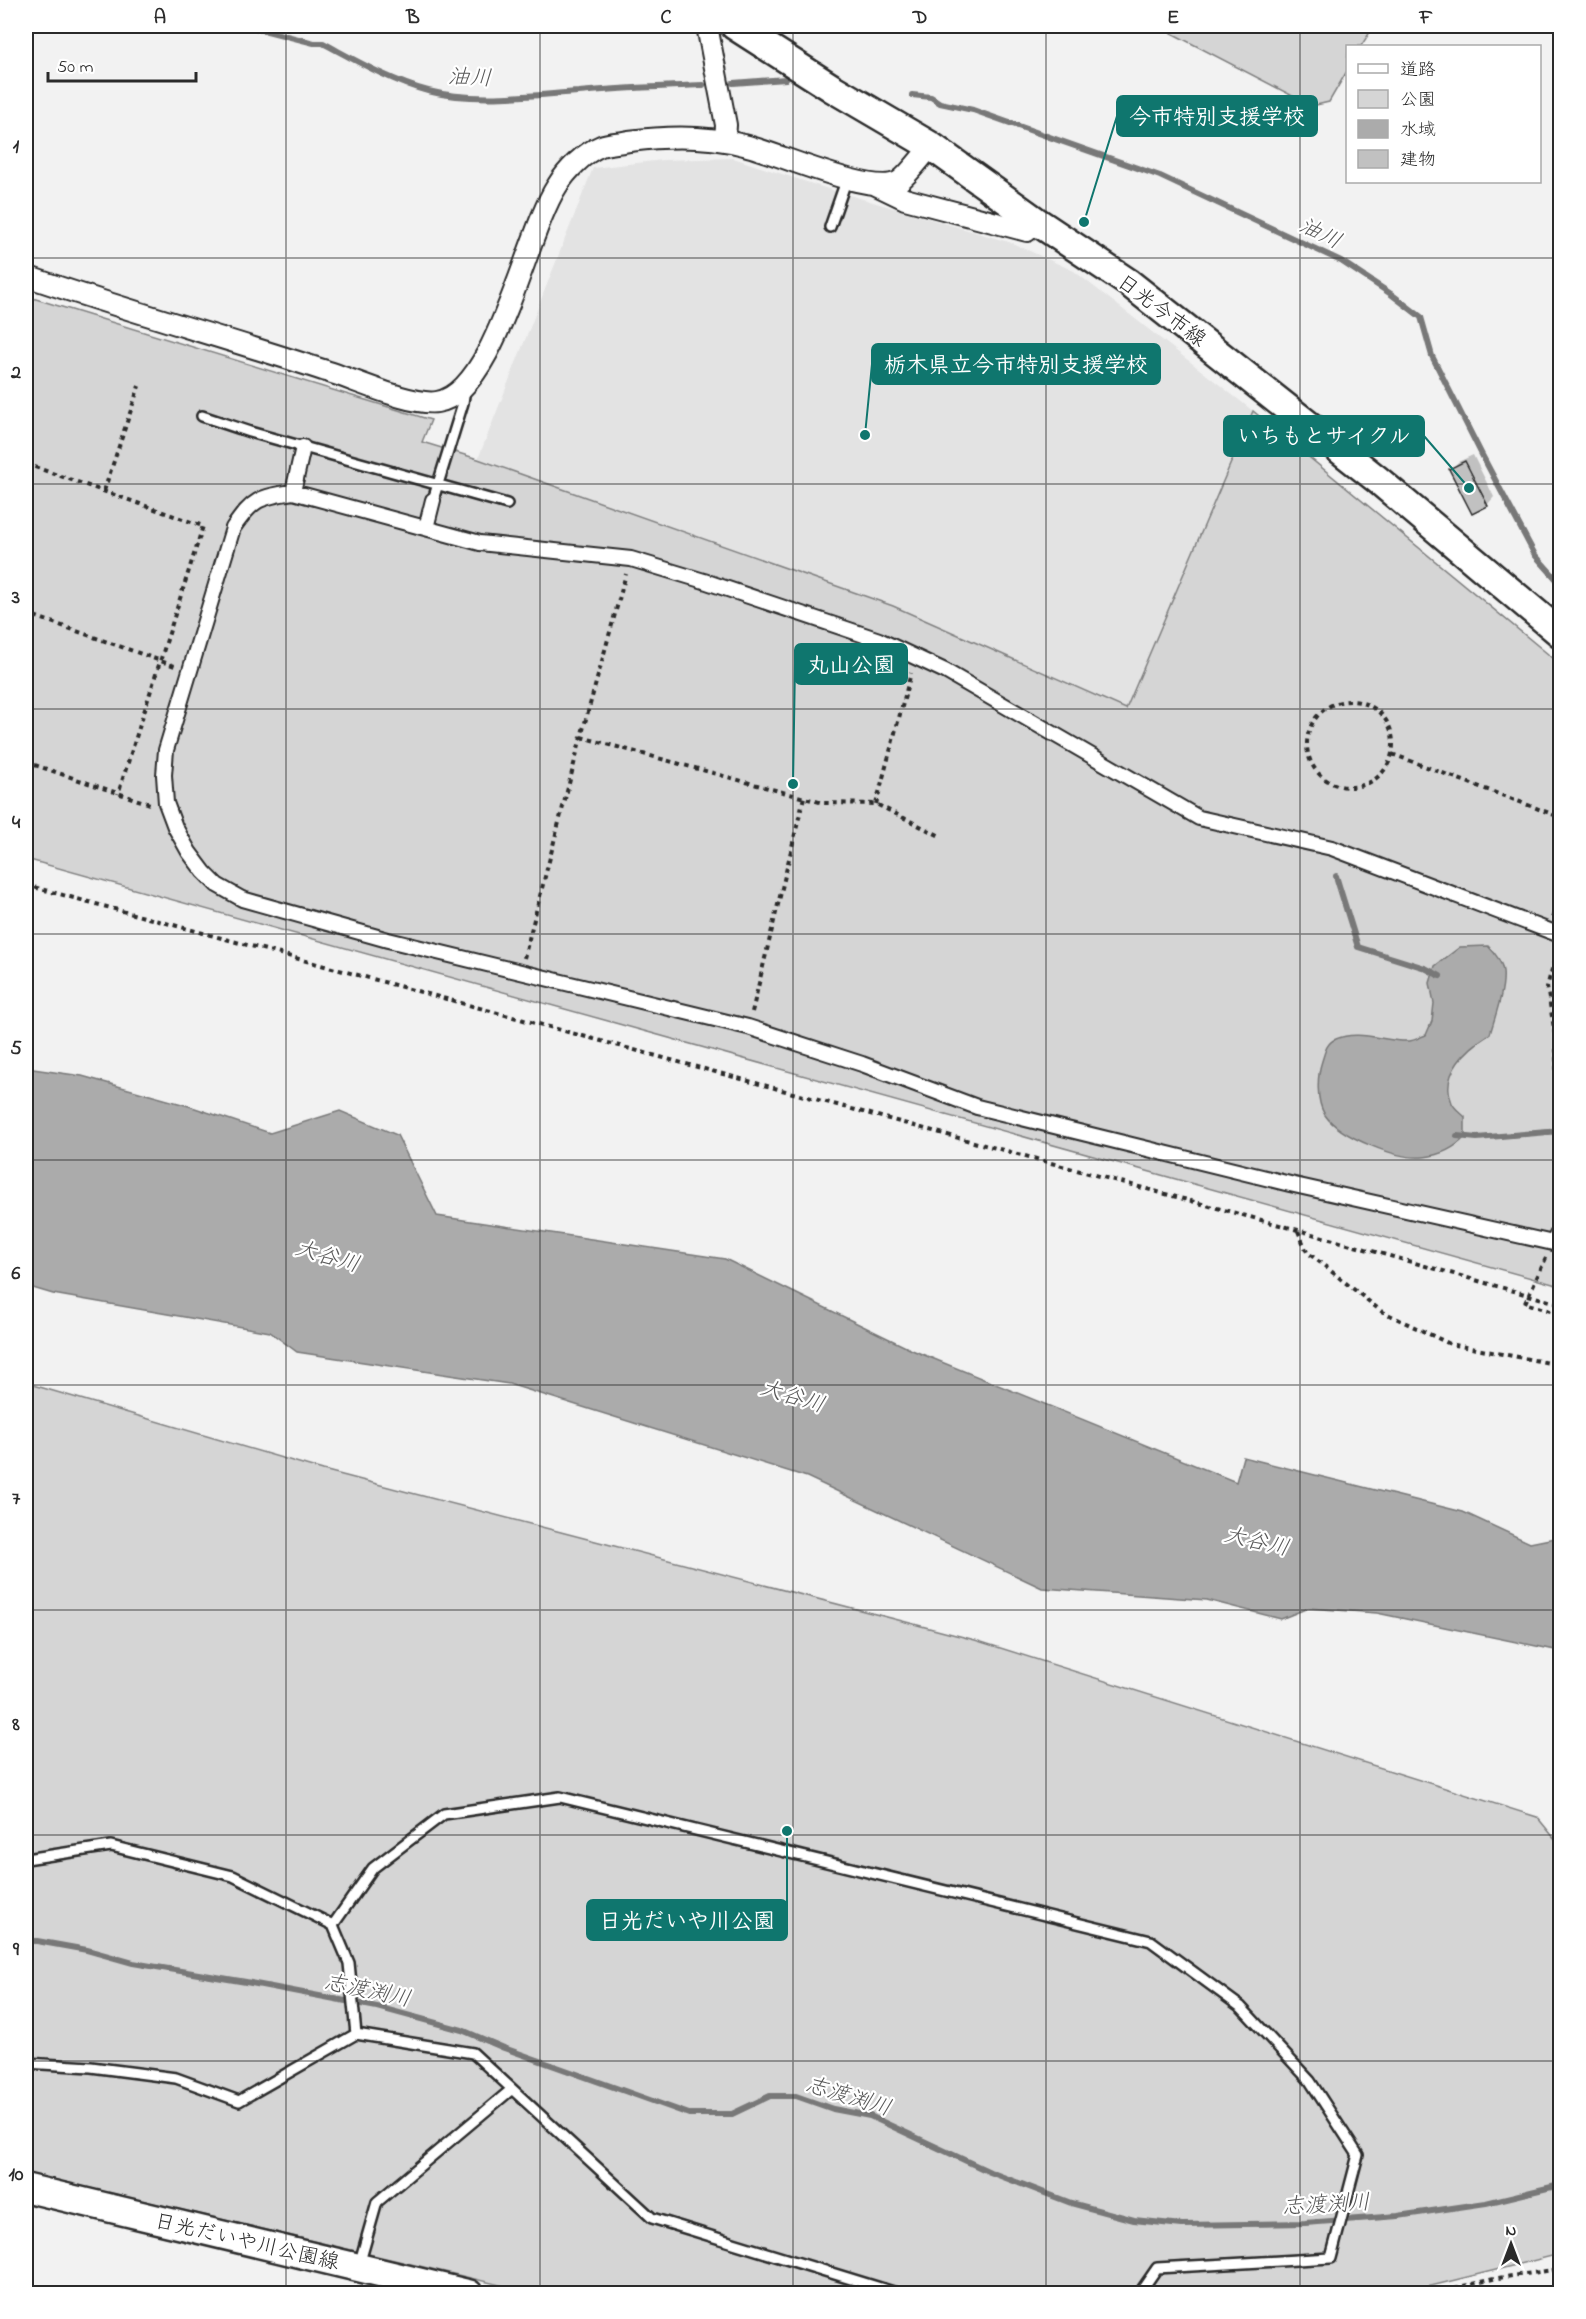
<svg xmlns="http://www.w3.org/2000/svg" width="1586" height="2319" font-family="'Indie Flower','Klee One',sans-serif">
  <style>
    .built { fill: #e3e3e3 }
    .green { fill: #d5d5d5; stroke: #808080; stroke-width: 1.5 }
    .water { fill: #ababab; stroke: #787878; stroke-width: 1.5 }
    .shadow { fill: #0003 }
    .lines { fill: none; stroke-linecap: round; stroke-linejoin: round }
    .stream { stroke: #787878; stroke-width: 6 }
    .building { fill: #c1c1c1; stroke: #2b2b2b; stroke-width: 1.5 }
    .service-casing { stroke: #2b2b2b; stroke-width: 14 }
    .pedestrian-casing { stroke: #2b2b2b; stroke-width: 18 }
    .minor-casing { stroke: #2b2b2b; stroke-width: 24 }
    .secondary-casing { stroke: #2b2b2b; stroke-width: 32 }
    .path { stroke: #2b2b2b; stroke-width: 4; stroke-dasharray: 4.5 4.5; stroke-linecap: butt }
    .service { stroke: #fff; stroke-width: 9 }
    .pedestrian { stroke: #fff; stroke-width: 14 }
    .minor { stroke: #fff; stroke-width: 20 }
    .secondary { stroke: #fff; stroke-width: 27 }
    .grid { fill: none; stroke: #2b2b2b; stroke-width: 1.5; stroke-opacity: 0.55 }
    .labels { text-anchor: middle; stroke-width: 4.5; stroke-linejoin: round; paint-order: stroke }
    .street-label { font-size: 21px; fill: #2b2b2b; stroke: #fff }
    .water-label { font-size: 22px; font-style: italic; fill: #585858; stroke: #fff }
    .leader { fill: none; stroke: #0f766e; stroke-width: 2 }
    .callout-dot { fill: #0f766e; stroke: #fff; stroke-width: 2 }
    .callout { fill: #0f766e; stroke: #0f766e; stroke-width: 2 }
    .callout-label { font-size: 22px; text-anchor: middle; font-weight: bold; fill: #fff }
    .neatline { fill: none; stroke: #2b2b2b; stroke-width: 2 }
    .grid-label { font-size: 20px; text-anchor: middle; font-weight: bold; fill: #2b2b2b }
  </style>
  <rect width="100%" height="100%" fill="#f2f2f2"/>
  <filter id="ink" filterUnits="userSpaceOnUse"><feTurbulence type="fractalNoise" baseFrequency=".0167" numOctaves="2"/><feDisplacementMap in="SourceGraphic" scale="12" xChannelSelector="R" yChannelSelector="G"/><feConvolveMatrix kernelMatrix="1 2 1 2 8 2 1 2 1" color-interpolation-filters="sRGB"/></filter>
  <g filter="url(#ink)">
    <path class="built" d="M733 158 822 187 1012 243 1074 271 1253 411 1126 709 893 606 478 459 593 168 663 160Z"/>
    <path class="green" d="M1158 26H1374L1361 46H1348L1347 71 1329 102 1312 106Z
      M26 296 431 420 422 442 478 459 893 606 1126 709 1253 411 1560 664V1286L26 859Z
      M26 1383 323 1470 975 1640 1537 1817 1560 1845V2254L1427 2287 1407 2290 1403 2293H534L26 2173Z"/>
    <path class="water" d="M1488 946C1495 953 1502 962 1503 971 1505 989 1495 1017 1490 1034 1468 1048 1439 1073 1452 1103 1454 1108 1461 1113 1465 1117V1137C1454 1149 1440 1155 1424 1157 1398 1160 1340 1137 1325 1115 1316 1101 1317 1076 1322 1061 1325 1052 1326 1043 1336 1039 1358 1029 1386 1042 1409 1041 1414 1041 1420 1037 1426 1035L1432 1021 1434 1003 1430 983 1435 966 1460 947Z
      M26 1068 82 1076 189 1106 270 1133 340 1111 397 1135 437 1216 725 1259 912 1350 1236 1482 1243 1457 1463 1512 1530 1543 1560 1537V1651L1377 1613 1308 1608 1281 1619 1207 1600 1042 1588 807 1477 509 1384 297 1352 270 1332 53 1294 26 1286Z"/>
    <path class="shadow" d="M1473 455 1494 497 1487 505 1451 470 1458 462Z"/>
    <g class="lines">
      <path class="stream" d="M247 26 314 43H323C357 61 391 81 428 91 474 103 532 95 579 92 620 88 661 87 703 85
        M733 83 786 79
        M912 95 931 97 940 103 973 110 1160 176 1341 261 1391 294 1421 317 1432 356 1481 453 1535 555 1560 583
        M1336 876 1358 947 1425 968 1440 976
        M1457 1136 1477 1138 1560 1131
        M26 1941H37L87 1950 133 1963 246 1982 377 2007 462 2030 504 2048 689 2114H732L770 2096H796L833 2109 870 2116 990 2172 1071 2203 1134 2220 1182 2225 1305 2223 1398 2216 1486 2203 1560 2185"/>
    </g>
    <path class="building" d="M1465 461 1488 506 1472 514 1449 469Z"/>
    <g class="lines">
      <g class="service-casing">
        <path id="service" d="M830 227 847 178
          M202 416 250 432 507 504
          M433 500 463 403 465 388
          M26 1859 111 1846 233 1876 333 1925 349 1963 356 2034
          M333 1925 373 1868 444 1814 560 1797 1151 1941 1241 2007 1310 2081 1358 2155 1331 2258 1157 2268 1139 2294
          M26 2063 91 2067 176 2078 239 2101 356 2034 473 2053 652 2218 900 2294
          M359 2265 377 2202 512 2089"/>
      </g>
      <g class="pedestrian-casing">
        <path id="pedestrian" d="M293 492 303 447
          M426 528 433 500
          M1560 935 1332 848 1199 818 945 671 879 640 704 581 631 559 480 543 293 492C259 497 253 499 233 528L166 750 164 775 166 803 175 827 189 852 204 872 217 885 242 899 388 940 748 1027 862 1064 977 1107 1290 1184 1553 1243 1560 1229"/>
      </g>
      <g class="minor-casing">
        <path id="minor" d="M707 26 726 125 725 141
          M876 185 905 199 1027 231 1036 221
          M26 276C125 310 226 338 326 371 353 379 411 406 437 402 496 393 526 233 557 186 567 170 584 153 601 146 609 143 620 143 629 141 667 136 706 135 744 145 775 152 871 196 898 182 908 176 923 155 931 146"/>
      </g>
      <g class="secondary-casing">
        <path id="secondary" d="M735 26 832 88 931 146 1036 221 1129 283 1378 480 1560 633
          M26 2188 469 2294"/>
      </g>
      <path class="path" d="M26 464 203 526 118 794
        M104 491 139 386
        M26 613 175 666
        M1307 744a43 43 0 1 1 86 0a43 43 0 1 1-86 0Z
        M581 737 823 803 876 804 942 837
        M1392 754 1560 817
        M26 762 150 804
        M876 804 911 673
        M26 885 1298 1230 1560 1304
        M1553 917 1560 886
        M1560 955H1556L1547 987 1556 1040 1557 1106H1560
        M524 958 581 737 626 574
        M752 1012 804 797
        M1298 1231 1307 1252 1381 1311 1450 1344 1560 1365
        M1546 1258 1525 1303 1560 1314
        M1437 2292 1498 2278 1560 2269"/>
      <use href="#service" class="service"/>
      <use href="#pedestrian" class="pedestrian"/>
      <use href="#minor" class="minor"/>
      <use href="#secondary" class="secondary"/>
    </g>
  </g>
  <path class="grid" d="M286 26V2294M540 26V2294M793 26V2294M1046 26V2294M1300 26V2294M26 258H1560M26 484H1560M26 709H1560M26 934H1560M26 1160H1560M26 1385H1560M26 1610H1560M26 1835H1560M26 2061H1560"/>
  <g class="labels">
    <g class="street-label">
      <text transform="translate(1162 310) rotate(37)" y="7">日光今市線</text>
      <text transform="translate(247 2241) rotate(13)" y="7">日光だいや川公園線</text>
    </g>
    <g class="water-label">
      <text transform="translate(470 76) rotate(3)" y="8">油川</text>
      <text transform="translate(1321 232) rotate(26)" y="8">油川</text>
      <text transform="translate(328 1255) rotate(16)" y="8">大谷川</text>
      <text transform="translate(793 1395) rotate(17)" y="8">大谷川</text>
      <text transform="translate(1257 1540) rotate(13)" y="8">大谷川</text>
      <text transform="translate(368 1989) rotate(12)" y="8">志渡渕川</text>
      <text transform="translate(849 2095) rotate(17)" y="8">志渡渕川</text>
      <text transform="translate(1326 2203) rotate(-3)" y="8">志渡渕川</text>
    </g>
  </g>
  <path class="leader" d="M1084 222L1117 116M865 435L872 364M1469 488L1424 436M793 784L795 664M787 1831L787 1920"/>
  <g class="callout-dot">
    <circle cx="1084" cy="222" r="6"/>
    <circle cx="865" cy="435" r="6"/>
    <circle cx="1469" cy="488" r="6"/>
    <circle cx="793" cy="784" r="6"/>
    <circle cx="787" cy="1831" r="6"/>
  </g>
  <g class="callout">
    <rect x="1117" y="96" width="200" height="40" rx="6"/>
    <rect x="872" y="344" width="288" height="40" rx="6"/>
    <rect x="1224" y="416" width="200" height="40" rx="6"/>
    <rect x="795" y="644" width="112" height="40" rx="6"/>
    <rect x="587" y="1900" width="200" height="40" rx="6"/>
  </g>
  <g class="callout-label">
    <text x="1217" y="124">今市特別支援学校</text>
    <text x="1016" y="372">栃木県立今市特別支援学校</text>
    <text x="1324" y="443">いちもとサイクル</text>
    <text x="851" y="672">丸山公園</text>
    <text x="687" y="1928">日光だいや川公園</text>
  </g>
  <rect width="1586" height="2319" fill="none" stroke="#fff" stroke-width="66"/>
  <rect x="1346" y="45" width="195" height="138" fill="#ffffff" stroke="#aaaaaa" stroke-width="1.5"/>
  <rect x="1358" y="64" width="30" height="9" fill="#ffffff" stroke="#aaaaaa" stroke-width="1.5"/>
  <text x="1400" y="75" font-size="18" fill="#2b2b2b">道路</text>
  <rect x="1358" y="90" width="30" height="18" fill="#d5d5d5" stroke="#aaaaaa" stroke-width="1.5"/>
  <text x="1400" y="105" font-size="18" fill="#2b2b2b">公園</text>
  <rect x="1358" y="120" width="30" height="18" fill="#ababab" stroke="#aaaaaa" stroke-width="1.5"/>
  <text x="1400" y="135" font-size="18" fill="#2b2b2b">水域</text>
  <rect x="1358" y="150" width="30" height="18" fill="#c1c1c1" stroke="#aaaaaa" stroke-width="1.5"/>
  <text x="1400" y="165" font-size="18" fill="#2b2b2b">建物</text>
  <g transform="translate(1511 2244)" stroke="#ffffff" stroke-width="4.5" paint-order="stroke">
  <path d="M0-4.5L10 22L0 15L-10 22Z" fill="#2b2b2b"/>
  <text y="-9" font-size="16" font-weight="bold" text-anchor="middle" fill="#2b2b2b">N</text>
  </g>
  <path d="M48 72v9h148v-9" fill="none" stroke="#2b2b2b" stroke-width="3"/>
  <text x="57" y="72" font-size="18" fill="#2b2b2b" stroke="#ffffff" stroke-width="4.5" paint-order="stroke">50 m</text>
  <rect x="33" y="33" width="1520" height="2253" class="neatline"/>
  <g class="grid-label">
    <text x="160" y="23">A</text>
    <text x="413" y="23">B</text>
    <text x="666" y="23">C</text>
    <text x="920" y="23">D</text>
    <text x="1173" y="23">E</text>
    <text x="1426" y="23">F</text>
    <text x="16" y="152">1</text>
    <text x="16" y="378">2</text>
    <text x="16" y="603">3</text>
    <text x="16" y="828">4</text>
    <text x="16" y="1054">5</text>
    <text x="16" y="1279">6</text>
    <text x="16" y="1504">7</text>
    <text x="16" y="1730">8</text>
    <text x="16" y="1955">9</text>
    <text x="16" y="2180">10</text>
  </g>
</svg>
